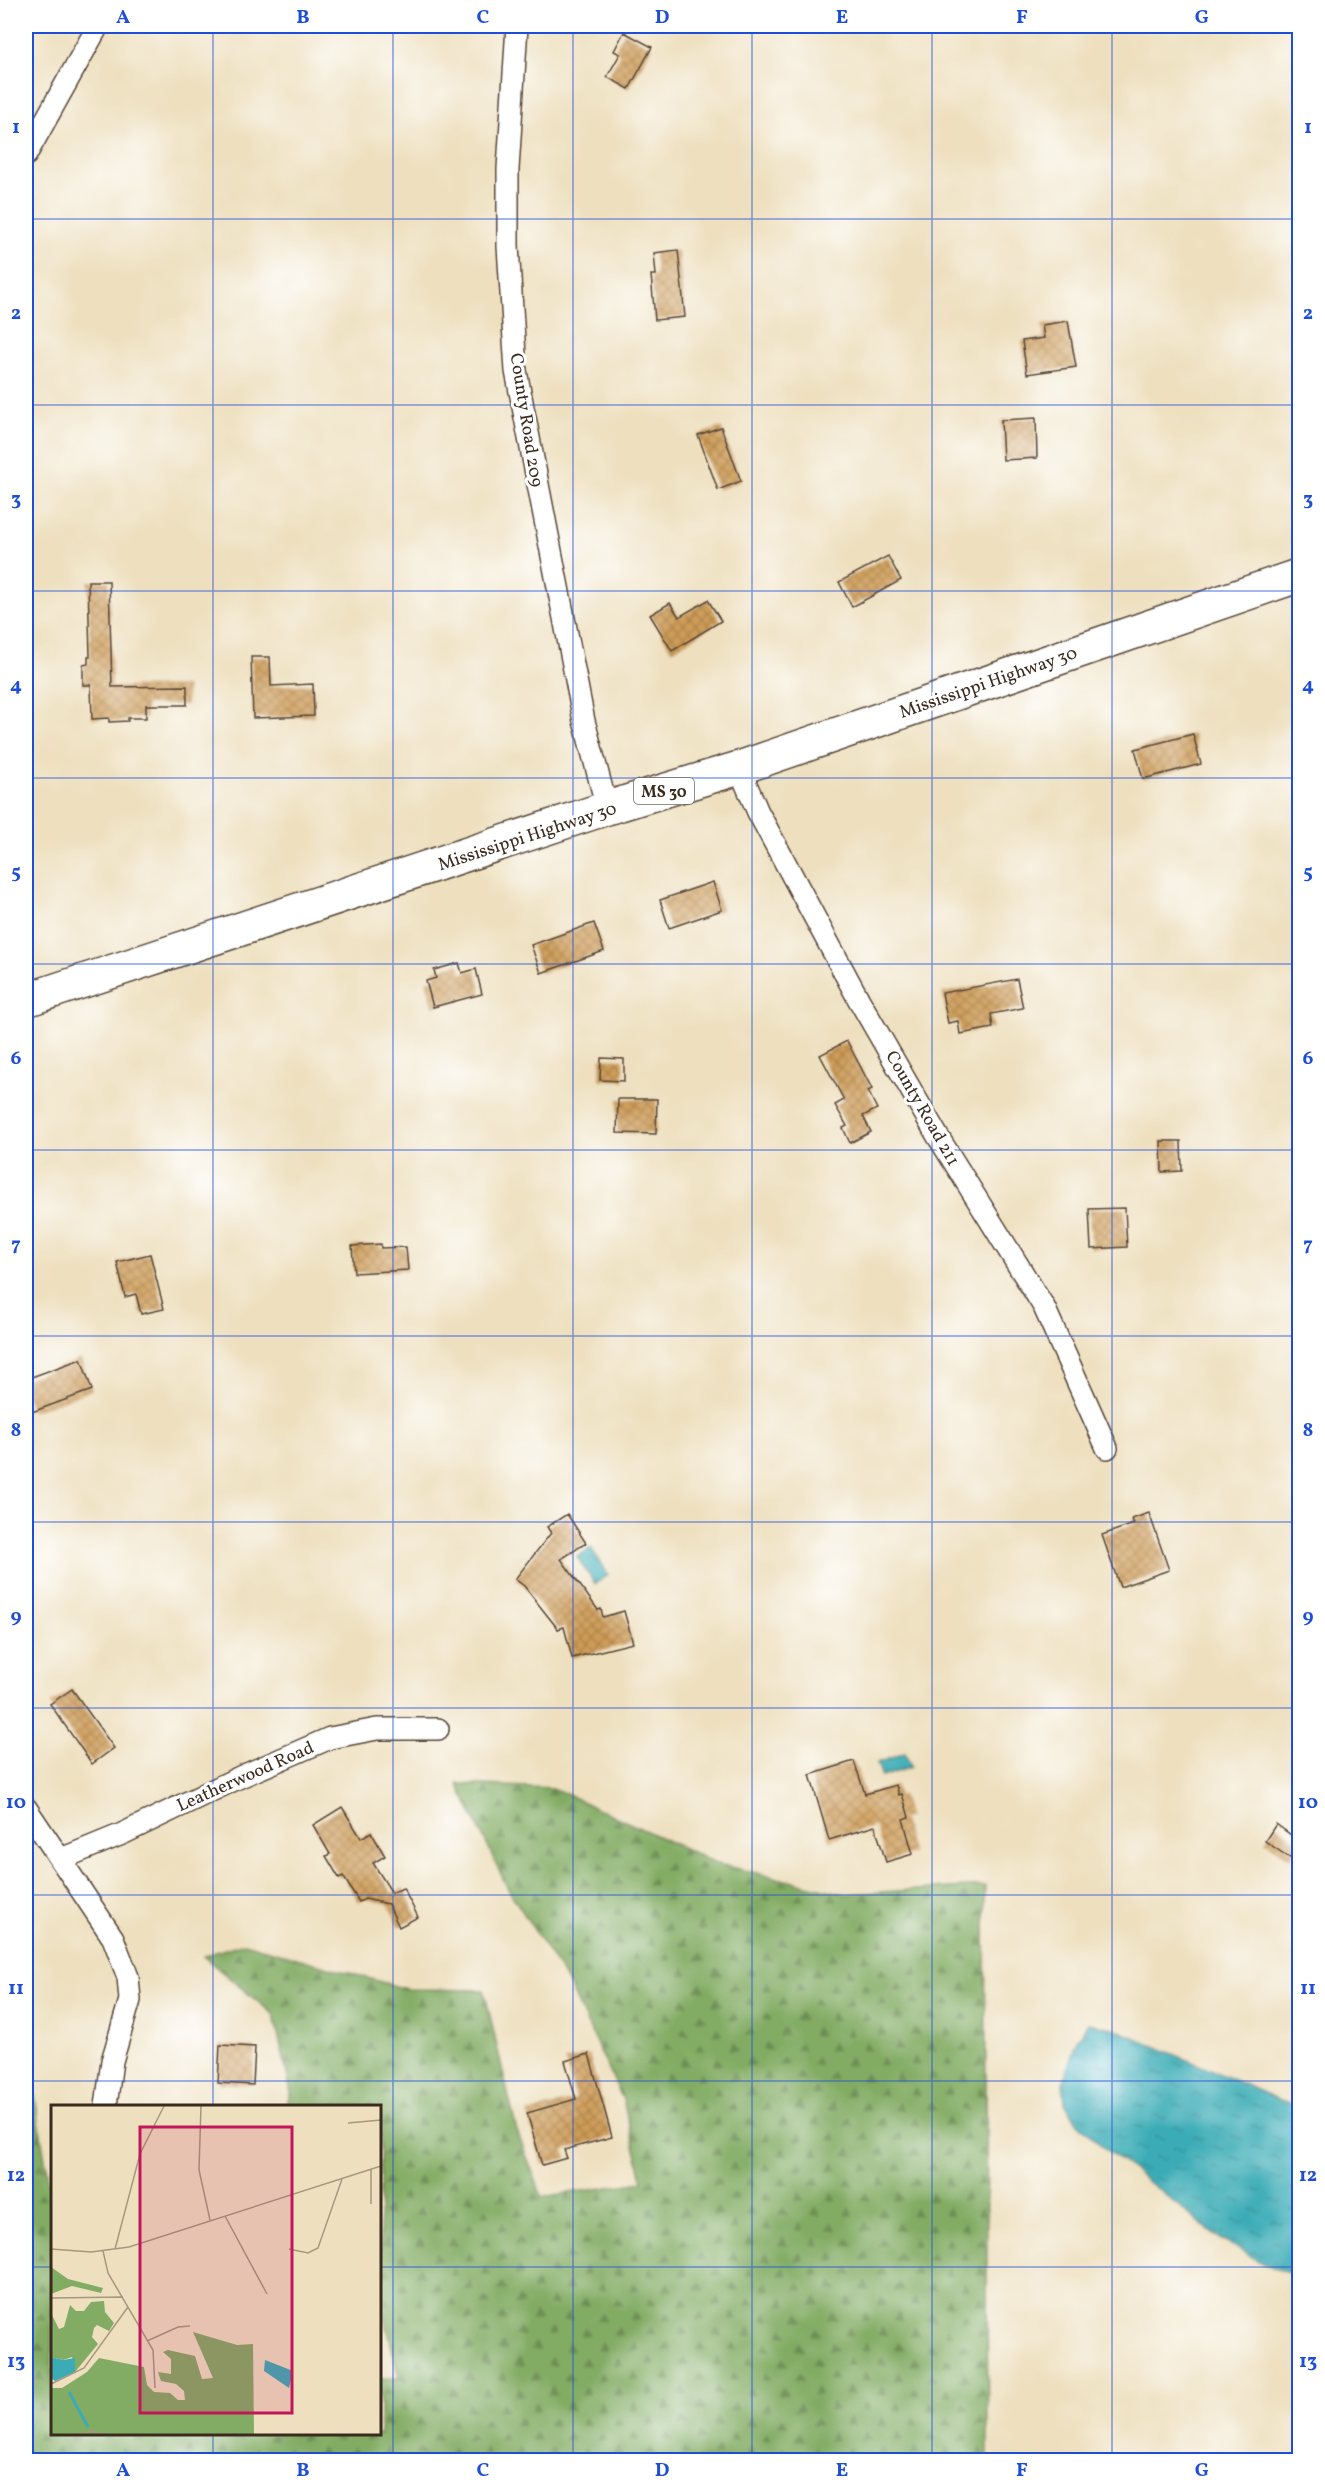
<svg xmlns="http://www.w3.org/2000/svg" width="1325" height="2486" font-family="Vollkorn,serif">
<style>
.forest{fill:url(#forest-firs);stroke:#5e6b41;stroke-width:1.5}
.water{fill:url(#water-ripples);stroke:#3b6b6a;stroke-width:1.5}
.building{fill:url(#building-cross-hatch)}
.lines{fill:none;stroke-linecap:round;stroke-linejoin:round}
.minor-casing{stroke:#564536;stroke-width:24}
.primary-casing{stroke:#564536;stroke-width:36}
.minor{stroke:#fff;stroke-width:21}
.primary{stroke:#fff;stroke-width:33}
.grid{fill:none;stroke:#1d4ed8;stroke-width:1.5;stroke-opacity:0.55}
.labels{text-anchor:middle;stroke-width:6;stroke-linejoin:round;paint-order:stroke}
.shield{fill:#fff;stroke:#766a62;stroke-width:1.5}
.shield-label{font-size:16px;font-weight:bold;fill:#3b2a1e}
.street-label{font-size:18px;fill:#3b2a1e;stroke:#fff}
.inset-river{fill:none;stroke:#3bacb6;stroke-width:3}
.inset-road{fill:none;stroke:#a6977f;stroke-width:1.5}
.view{fill:#c2185b;fill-opacity:0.15;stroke:#c2185b;stroke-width:3}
.inset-edge{fill:none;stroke:#3b2a1e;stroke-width:3}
.neatline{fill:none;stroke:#1d4ed8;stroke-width:2}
.grid-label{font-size:20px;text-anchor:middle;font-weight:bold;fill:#1d4ed8}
</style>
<defs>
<pattern id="forest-firs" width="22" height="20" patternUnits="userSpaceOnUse" patternTransform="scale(1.5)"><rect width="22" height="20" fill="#82ac64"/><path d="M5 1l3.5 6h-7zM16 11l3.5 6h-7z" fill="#6c8c52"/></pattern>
<pattern id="water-ripples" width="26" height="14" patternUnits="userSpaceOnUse" patternTransform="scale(1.5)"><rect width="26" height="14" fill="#3bacb6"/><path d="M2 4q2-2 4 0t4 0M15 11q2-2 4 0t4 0" fill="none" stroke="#338c93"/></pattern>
<pattern id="building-cross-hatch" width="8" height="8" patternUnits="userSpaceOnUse" patternTransform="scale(1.5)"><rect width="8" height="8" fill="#cf9d58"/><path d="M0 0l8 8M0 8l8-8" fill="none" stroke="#a98048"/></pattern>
</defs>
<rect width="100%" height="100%" fill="#fff"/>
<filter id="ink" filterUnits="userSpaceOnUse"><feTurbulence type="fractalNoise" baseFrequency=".0167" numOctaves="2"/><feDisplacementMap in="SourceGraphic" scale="12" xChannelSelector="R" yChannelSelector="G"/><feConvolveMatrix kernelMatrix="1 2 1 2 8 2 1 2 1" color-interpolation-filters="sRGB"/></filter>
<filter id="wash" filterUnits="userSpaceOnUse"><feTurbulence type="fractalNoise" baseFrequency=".008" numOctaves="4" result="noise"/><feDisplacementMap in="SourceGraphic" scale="24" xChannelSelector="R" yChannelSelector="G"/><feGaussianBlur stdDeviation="1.35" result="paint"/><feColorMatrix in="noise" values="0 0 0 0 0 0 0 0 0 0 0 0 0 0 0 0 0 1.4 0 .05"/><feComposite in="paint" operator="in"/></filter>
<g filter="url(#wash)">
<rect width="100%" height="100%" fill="#eee0bf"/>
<path class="forest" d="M458,1784l95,4 165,76 127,30 140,-8 3,574h-962v-372l8,2 18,114v230h328v-56h19l-19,-82v-190h-94l5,-14 -17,-77 -71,-59 41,-13 162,46 78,1 32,138 26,69 101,-15 -20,-82 -55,-117 -60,-94z"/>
<g class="water">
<path d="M591,1548l17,27 -13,9 -18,-27z"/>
<path d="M905,1753l6,14 -29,10 -5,-14z"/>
<path d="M1088,2023l25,5 186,80 1,161 -4,4 -24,-5 -50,-28 -121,-95 -23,-22 -13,-20 -2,-20 13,-41z"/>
</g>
<g id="blocks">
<g class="building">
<path d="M624,32l28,15 -23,42 -22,-12 13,-23 -6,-3z"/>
<path d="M678,250l7,67 -30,3 -4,-45h5l-2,-22z"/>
<path d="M1068,321l8,46 -49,7 -5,-33 22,-3 -2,-13z"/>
<path d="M1036,418l1,40 -34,2 -2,-40z"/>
<path d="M721,427l20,54 -23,9 -20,-55z"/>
<path d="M888,556l13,24 -49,27 -13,-25z"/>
<path d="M88,581h21l3,106 75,-1v19h-41v13h-18v3l-19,1v-4l-17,1 -1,-34h-8v-20l5,-1v-7h2z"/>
<path d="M708,600l13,21 -49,30 -22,-36 20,-12 9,14z"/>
<path d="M251,657h19l1,29 42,-2 1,32 -61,2z"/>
<path d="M1193,734l8,30 -58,15 -8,-30z"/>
<path d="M713,882l9,28 -53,18 -9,-28z"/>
<path d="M594,923l10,28 -63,22 -10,-28z"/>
<path d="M459,963l3,10 14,-4 6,25 -49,13 -7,-26 10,-3 -2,-8z"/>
<path d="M1017,979l6,29 -32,6 2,14 -33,6 -2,-13 -10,2 -6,-30z"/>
<path d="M847,1041l25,48 -4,2 9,18 -14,7 8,16 -21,11 -7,-15 4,-2 -12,-21 9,-5 -24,-45z"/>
<path d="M601,1058l23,1v22l-24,-1z"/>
<path d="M618,1099h39l-1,35 -39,-1z"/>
<path d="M1161,1141h20l1,30 -20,1z"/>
<path d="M1125,1208l2,39 -36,2 -2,-40z"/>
<path d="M381,1244v4l25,-1 2,23 -54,3 -2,-27z"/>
<path d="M150,1254l14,55 -23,5 -5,-20 -11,3 -8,-35z"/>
<path d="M81,1359l11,31 -60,22 -6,-17v-16z"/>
<path d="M1149,1513l20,57 -49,17 -18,-52 32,-11 -2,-5z"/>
<path d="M567,1514l19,29 -25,16 37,51 3,-1 2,8 21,-6 9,32 -61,15 -8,-31 -6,2 -34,-43 -9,-7 36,-46 -4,-6z"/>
<path d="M72,1689l42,59 -22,16 -42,-60z"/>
<path d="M854,1761l11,33 31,-9 3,10 3,-1 7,23 -6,2 10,35 -27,8 -11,-36 -46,14 -19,-65z"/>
<path d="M342,1807l19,31 10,-6 14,24 -12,7 19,30 11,-5 15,29 -19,10 -11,-23 -23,-5 -6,3 -16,-26 -4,2 -13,-22 4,-2 -17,-29z"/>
<path d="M1276,1824l23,17v4l-9,13 -25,-17z"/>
<path d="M220,2045l35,2 -2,38 -35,-2z"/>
<path d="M589,2054l23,83 -48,13 3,8 -25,7 -15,-52 49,-14 -11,-38z"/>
</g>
</g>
</g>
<g filter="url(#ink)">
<use href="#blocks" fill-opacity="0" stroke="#564536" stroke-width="1.5"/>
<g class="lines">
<defs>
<g id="minor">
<path d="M517,26l-9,143v77l8,125 68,350 23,87"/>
<path d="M26,155l72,-129"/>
<path d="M739,768l19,44 101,188 78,135 107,172 63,141"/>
<path d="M26,1808l87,130 15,39 2,23 -18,61 -6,45"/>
<path d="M61,1859l61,-25 118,-57 90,-39 47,-9h61"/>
</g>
<path id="primary" d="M26,1000l581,-192 132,-40 561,-193"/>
</defs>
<use href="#minor" class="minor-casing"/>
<use href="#primary" class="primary-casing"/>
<use href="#minor" class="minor"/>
<use href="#primary" class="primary"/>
</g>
</g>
<path class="grid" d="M213,26v2080M393,26v2434M573,26v2434M752,26v2434M932,26v2434M1112,26v2434M26,219h1274M26,405h1274M26,591h1274M26,778h1274M26,964h1274M26,1150h1274M26,1336h1274M26,1522h1274M26,1708h1274M26,1895h1274M26,2081h1274M26,2267h26M380,2267h920M213,2434v26"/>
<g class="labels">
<rect class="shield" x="634" y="778" width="60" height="26" rx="4.5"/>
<g class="shield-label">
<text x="664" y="797">MS 30</text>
</g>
<g class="street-label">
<text transform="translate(527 420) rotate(81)" y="6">County Road 209</text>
<text transform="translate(988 682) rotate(-19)" y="6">Mississippi Highway 30</text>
<text transform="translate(527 836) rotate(-18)" y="6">Mississippi Highway 30</text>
<text transform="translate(923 1108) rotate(60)" y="6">County Road 211</text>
<text transform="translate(245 1776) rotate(-24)" y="6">Leatherwood Road</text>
</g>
</g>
<g transform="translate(51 2105)">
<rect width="330" height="330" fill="#eee0bf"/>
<path d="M0,162l17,12 35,9 -2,5 -29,-7 -21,8zM53,196l1,11 9,11 -5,8 -12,-6 -3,3 -2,9 6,7 -23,28 -3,-15 -9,3 -12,-3v-44l8,16 5,-2 6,-22 6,6h8l7,-9zM142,227l44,13 16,-1 1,90h-203v-46h11l25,-16 12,-14 45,9 3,18 7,7 16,1 8,7h7l-1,-9 -8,-7 -15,-3 -3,-9 13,2v-15l-8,-7 5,-2 27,6 7,23 11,-1z" fill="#82ac64"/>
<path d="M0,252l12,3 12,-2v14l-20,9 -4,-3zM214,255l28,11 -4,17 -25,-17z" fill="#3bacb6"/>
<path class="inset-river" d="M18,287l19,35"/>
<path class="inset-road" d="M150,1l-2,64 11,50M297,18l33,-3M320,65v34M174,111l42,78M0,144l40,3 38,-5 252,-81M64,144l25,-95 24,-48M238,144l19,4 10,-5 24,-69M52,146l5,22 45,77 2,38M0,193l72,-1M96,236l31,-14 12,-1M0,279l33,-16 44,-61M30,329l11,-3 12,3"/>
<path class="view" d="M89,22h152v286h-152z"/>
<rect width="330" height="330" class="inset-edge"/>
</g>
<rect width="1325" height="2486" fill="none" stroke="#fff" stroke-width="66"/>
<rect x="33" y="33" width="1259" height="2420" class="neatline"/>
<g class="grid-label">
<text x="123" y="23">A</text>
<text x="303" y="23">B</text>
<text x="483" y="23">C</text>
<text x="662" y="23">D</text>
<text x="842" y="23">E</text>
<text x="1022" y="23">F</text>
<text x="1202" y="23">G</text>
<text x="16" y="133">1</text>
<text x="1308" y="133">1</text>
<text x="16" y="319">2</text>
<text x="1308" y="319">2</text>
<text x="16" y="505">3</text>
<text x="1308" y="505">3</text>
<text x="16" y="691">4</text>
<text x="1308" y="691">4</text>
<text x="16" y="878">5</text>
<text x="1308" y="878">5</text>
<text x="16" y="1064">6</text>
<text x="1308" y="1064">6</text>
<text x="16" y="1250">7</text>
<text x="1308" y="1250">7</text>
<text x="16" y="1436">8</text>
<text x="1308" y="1436">8</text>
<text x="16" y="1622">9</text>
<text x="1308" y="1622">9</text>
<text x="16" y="1808">10</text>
<text x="1308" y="1808">10</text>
<text x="16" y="1994">11</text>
<text x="1308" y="1994">11</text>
<text x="16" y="2181">12</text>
<text x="1308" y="2181">12</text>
<text x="16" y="2367">13</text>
<text x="1308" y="2367">13</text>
<text x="123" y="2476">A</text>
<text x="303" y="2476">B</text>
<text x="483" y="2476">C</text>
<text x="662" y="2476">D</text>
<text x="842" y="2476">E</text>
<text x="1022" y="2476">F</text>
<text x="1202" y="2476">G</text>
</g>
</svg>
